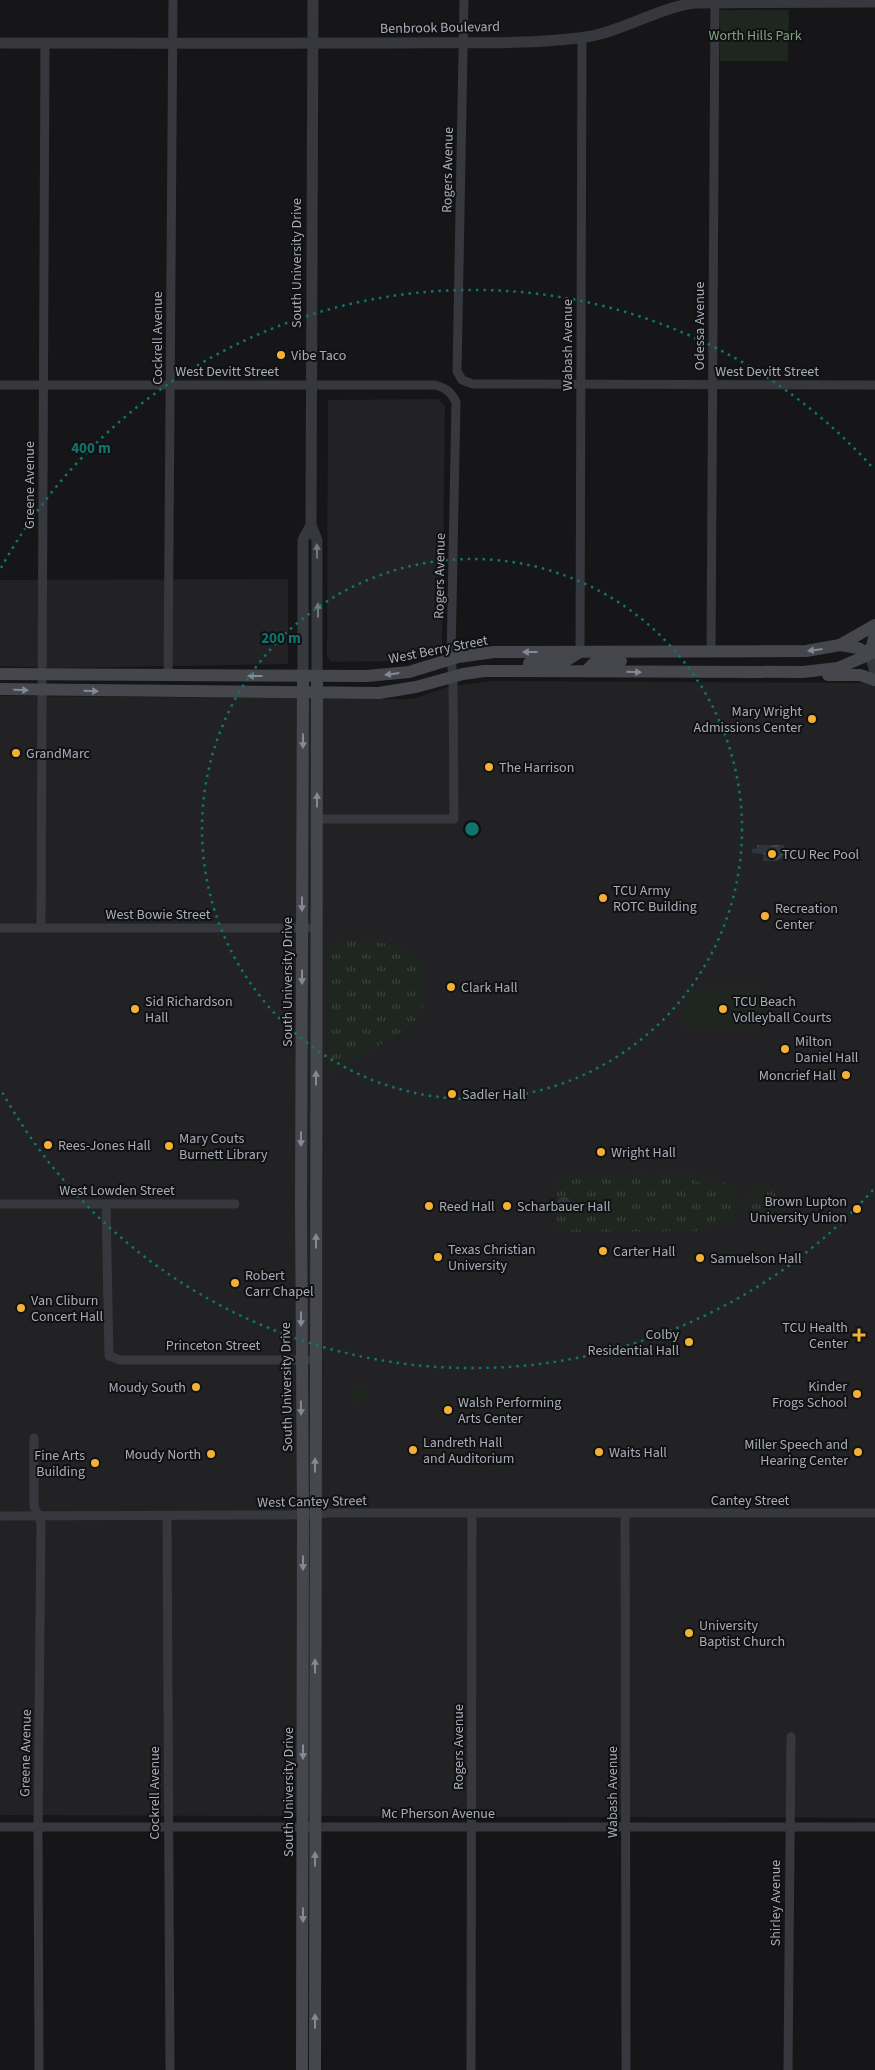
<svg xmlns="http://www.w3.org/2000/svg" width="875" height="2070" font-family="'Source Sans 3',sans-serif">
<style>
.built{fill:#222225}
.grass{fill:url(#grass-tufts)}
.green{fill:#1e261f}
.water{fill:url(#water-waves)}
.lines{fill:none;stroke-linecap:round;stroke-linejoin:round}
.minor{stroke:#37383d;stroke-width:9}
.tertiary{stroke:#37383d;stroke-width:11}
.secondary{stroke:#45474d;stroke-width:12}
.oneway{fill:#757881}
.oneway2{fill:#858993}
.ring{fill:none;stroke:#0f766e;stroke-width:2.5;stroke-dasharray:2.5 5}
.poi-dot{fill:#f2b134;stroke:#111113;stroke-width:2}
.labels{text-anchor:middle;stroke-width:4;stroke-linejoin:round;paint-order:stroke}
.street-label{font-size:14px;fill:#a8adb8;stroke:#111113}
.park-label{font-size:14px;fill:#7fa381;stroke:#111113}
.poi-label{font-size:14px;fill:#a8adb8;stroke:#111113;text-anchor:start}
.centre{fill:#0f766e;stroke:#111113;stroke-width:2.5}
.ring-label{font-size:15px;text-anchor:middle;font-weight:bold;fill:#0f766e;stroke:#111113;stroke-width:4;stroke-linejoin:round;paint-order:stroke}
</style>
<defs>
<pattern id="grass-tufts" width="24" height="20" patternUnits="userSpaceOnUse" patternTransform="scale(1.25)"><rect width="24" height="20" fill="#1e261f"/><path d="M3 7l-1-3M5 7V3M7 7l1-3M15 17l-1-3M17 17v-4M19 17l1-3" fill="none" stroke="#3c433d"/></pattern>
<pattern id="water-waves" width="16" height="10" patternUnits="userSpaceOnUse" patternTransform="scale(1.25)"><rect width="16" height="10" fill="#2c353c"/><path d="M0 5q4-4 8 0t8 0" fill="none" stroke="#485056"/></pattern>
</defs>
<rect width="100%" height="100%" fill="#161618"/>
<g class="built">
<path d="M438,399l7,7 -3,241 -3,4 -22,7 -21,3 -64,1 -5,-5 1,-257z"/>
<path d="M288,579v85l-227,4 -61,-2v-86z"/>
<path d="M490,681l385,2v1135l-875,-3v-1119l412,3 35,-12z"/>
</g>
<g class="grass">
<path d="M344,940c19,1 62,1 73,19 6,8 5,21 6,30 1,21 1,24 -14,38l-81,49 2,-123 8,-12z"/>
<path d="M696,1174v8c9,0 20,-2 28,1 18,7 18,33 0,40 -8,3 -19,2 -27,2v6l-140,1v-56z"/>
<path d="M756,1186c10,-1 16,2 21,10l-4,4v5l4,6 -12,10c-16,1 -26,-11 -20,-26z"/>
</g>
<g class="green">
<path d="M720,10h69l-1,51h-68z"/>
<path d="M683,989l80,1v38h-80z"/>
<circle cx="359" cy="1395" r="9"/>
</g>
<g class="water">
<path d="M757,845h27l2,11 -9,5h-14l1,-7 -12,-1v-4l5,-1z"/>
<circle cx="564" cy="1204" r="7"/>
</g>
<g class="lines">
<g class="minor">
<path d="M464,0l-7,371 5,9 11,4 402,1"/>
<path d="M0,385h435c11,3 16,7 21,17l-5,257 2,18 1,142h-137"/>
<path d="M580,652l2,-614"/>
<path d="M711,653l4,-653"/>
<path d="M168,676l5,-676"/>
<path d="M41,927l4,-884"/>
<path d="M0,928h316"/>
<path d="M0,1204h235"/>
<path d="M106,1204l3,152 11,4h188"/>
<path d="M34,1438v68l7,17 -3,304 1,243"/>
<path d="M625,1513l1,557"/>
<path d="M0,1516l288,-1 40,-2h547"/>
<path d="M167,1516l3,554"/>
<path d="M0,1827h875"/>
<path d="M471,2070l1,-557"/>
<path d="M788,2070l3,-333"/>
</g>
<g class="tertiary">
<path d="M313,0l-2,525 6,15v136"/>
<path d="M0,43c132,0 265,1 397,0 60,-1 122,2 182,-5 40,-4 75,-29 115,-35l181,-1"/>
<path d="M870,654l5,18"/>
<path d="M303,676v-136l8,-15"/>
</g>
<g class="secondary">
<path d="M840,645l18,3 12,6 5,-20"/>
<path d="M529,663l35,-1 16,-10"/>
<path d="M586,671l10,-10h25"/>
<path d="M0,674l367,2 42,-4 49,-15 36,-5 312,-1 34,-6 35,-20"/>
<path d="M828,675h32l15,5"/>
<path d="M0,689l379,4 37,-6 47,-13 21,-3 319,1 35,-4 37,-16"/>
<path d="M302,2070l1,-556 -2,-308 2,-530"/>
<path d="M315,2070l2,-1394"/>
</g>
</g>
<defs><path id="oneway-solid" d="M-6-.8H1V-3.2L6.5 0L1 3.2V.8H-6Z" transform="scale(1.25)"/></defs>
<g class="oneway">
<use href="#oneway-solid" transform="translate(317 551) rotate(-91)"/>
<use href="#oneway-solid" transform="translate(318 610) rotate(-90)"/>
</g>
<g class="oneway2">
<use href="#oneway-solid" transform="translate(815 650) rotate(173)"/>
<use href="#oneway-solid" transform="translate(530 652) rotate(180)"/>
<use href="#oneway-solid" transform="translate(634 672) rotate(1)"/>
<use href="#oneway-solid" transform="translate(392 674) rotate(173)"/>
<use href="#oneway-solid" transform="translate(255 676) rotate(-180)"/>
<use href="#oneway-solid" transform="translate(21 690) rotate(1)"/>
<use href="#oneway-solid" transform="translate(91 691) rotate(1)"/>
<use href="#oneway-solid" transform="translate(303 741) rotate(90)"/>
<use href="#oneway-solid" transform="translate(317 800) rotate(-90)"/>
<use href="#oneway-solid" transform="translate(302 904) rotate(90)"/>
<use href="#oneway-solid" transform="translate(302 977) rotate(90)"/>
<use href="#oneway-solid" transform="translate(316 1078) rotate(-90)"/>
<use href="#oneway-solid" transform="translate(301 1139) rotate(90)"/>
<use href="#oneway-solid" transform="translate(316 1241) rotate(-90)"/>
<use href="#oneway-solid" transform="translate(301 1319) rotate(90)"/>
<use href="#oneway-solid" transform="translate(301 1408) rotate(89)"/>
<use href="#oneway-solid" transform="translate(315 1465) rotate(-90)"/>
<use href="#oneway-solid" transform="translate(303 1563) rotate(90)"/>
<use href="#oneway-solid" transform="translate(315 1666) rotate(-90)"/>
<use href="#oneway-solid" transform="translate(303 1752) rotate(90)"/>
<use href="#oneway-solid" transform="translate(315 1859) rotate(-90)"/>
<use href="#oneway-solid" transform="translate(303 1915) rotate(90)"/>
<use href="#oneway-solid" transform="translate(315 2021) rotate(-90)"/>
</g>
<g class="ring">
<circle cx="472" cy="829" r="270"/>
<path d="M873 1190A539 539 0 0 1 1 1090M1 568A539 539 0 0 1 873 468"/>
</g>
<g class="poi-dot">
<circle cx="281" cy="355" r="5"/>
<circle cx="812" cy="719" r="5"/>
<circle cx="16" cy="753" r="5"/>
<circle cx="489" cy="767" r="5"/>
<circle cx="772" cy="854" r="5"/>
<circle cx="603" cy="898" r="5"/>
<circle cx="765" cy="916" r="5"/>
<circle cx="451" cy="987" r="5"/>
<circle cx="135" cy="1009" r="5"/>
<circle cx="723" cy="1009" r="5"/>
<circle cx="785" cy="1049" r="5"/>
<circle cx="846" cy="1075" r="5"/>
<circle cx="452" cy="1094" r="5"/>
<circle cx="48" cy="1145" r="5"/>
<circle cx="169" cy="1146" r="5"/>
<circle cx="601" cy="1152" r="5"/>
<circle cx="429" cy="1206" r="5"/>
<circle cx="507" cy="1206" r="5"/>
<circle cx="857" cy="1209" r="5"/>
<circle cx="603" cy="1251" r="5"/>
<circle cx="438" cy="1257" r="5"/>
<circle cx="700" cy="1258" r="5"/>
<circle cx="235" cy="1283" r="5"/>
<circle cx="21" cy="1308" r="5"/>
<path d="M856.5 1327.5h5v5h5v5h-5v5h-5v-5h-5v-5h5z"/>
<circle cx="689" cy="1342" r="5"/>
<circle cx="196" cy="1387" r="5"/>
<circle cx="857" cy="1394" r="5"/>
<circle cx="448" cy="1410" r="5"/>
<circle cx="413" cy="1450" r="5"/>
<circle cx="599" cy="1452" r="5"/>
<circle cx="858" cy="1452" r="5"/>
<circle cx="211" cy="1454" r="5"/>
<circle cx="95" cy="1463" r="5"/>
<circle cx="689" cy="1633" r="5"/>
</g>
<g class="labels">
<g class="street-label">
<text transform="translate(440 27) rotate(-1)" y="5">Benbrook Boulevard</text>
<text transform="translate(447 170) rotate(-89)" y="5">Rogers Avenue</text>
<text transform="translate(296 263) rotate(-90)" y="5">South University Drive</text>
<text transform="translate(699 326) rotate(-90)" y="5">Odessa Avenue</text>
<text transform="translate(157 338) rotate(-90)" y="5">Cockrell Avenue</text>
<text transform="translate(567 345) rotate(-90)" y="5">Wabash Avenue</text>
<text x="227" y="376">West Devitt Street</text>
<text x="767" y="376">West Devitt Street</text>
<text transform="translate(29 485) rotate(-90)" y="5">Greene Avenue</text>
<text transform="translate(439 576) rotate(-89)" y="5">Rogers Avenue</text>
<text transform="translate(438 649) rotate(-11)" y="5">West Berry Street</text>
<text x="158" y="919">West Bowie Street</text>
<text transform="translate(287 982) rotate(-90)" y="5">South University Drive</text>
<text x="117" y="1195">West Lowden Street</text>
<text x="213" y="1350">Princeton Street</text>
<text transform="translate(286 1387) rotate(-91)" y="5">South University Drive</text>
<text x="750" y="1505">Cantey Street</text>
<text transform="translate(312 1501) rotate(-1)" y="5">West Cantey Street</text>
<text transform="translate(458 1747) rotate(-90)" y="5">Rogers Avenue</text>
<text transform="translate(25 1753) rotate(-89)" y="5">Greene Avenue</text>
<text transform="translate(288 1792) rotate(-90)" y="5">South University Drive</text>
<text transform="translate(612 1792) rotate(-90)" y="5">Wabash Avenue</text>
<text transform="translate(154 1793) rotate(-90)" y="5">Cockrell Avenue</text>
<text x="438" y="1818">Mc Pherson Avenue</text>
<text transform="translate(775 1903) rotate(-90)" y="5">Shirley Avenue</text>
</g>
<g class="park-label">
<text x="755" y="40">Worth Hills Park</text>
</g>
<g class="poi-label">
<text x="291" y="360">Vibe Taco</text>
<text x="802" y="716" text-anchor="end">Mary Wright<tspan x="802" dy="16">Admissions Center</tspan></text>
<text x="26" y="758">GrandMarc</text>
<text x="499" y="772">The Harrison</text>
<text x="782" y="859">TCU Rec Pool</text>
<text x="613" y="895">TCU Army<tspan x="613" dy="16">ROTC Building</tspan></text>
<text x="775" y="913">Recreation<tspan x="775" dy="16">Center</tspan></text>
<text x="461" y="992">Clark Hall</text>
<text x="145" y="1006">Sid Richardson<tspan x="145" dy="16">Hall</tspan></text>
<text x="733" y="1006">TCU Beach<tspan x="733" dy="16">Volleyball Courts</tspan></text>
<text x="795" y="1046">Milton<tspan x="795" dy="16">Daniel Hall</tspan></text>
<text x="836" y="1080" text-anchor="end">Moncrief Hall</text>
<text x="462" y="1099">Sadler Hall</text>
<text x="179" y="1143">Mary Couts<tspan x="179" dy="16">Burnett Library</tspan></text>
<text x="58" y="1150">Rees-Jones Hall</text>
<text x="611" y="1157">Wright Hall</text>
<text x="847" y="1206" text-anchor="end">Brown Lupton<tspan x="847" dy="16">University Union</tspan></text>
<text x="439" y="1211">Reed Hall</text>
<text x="517" y="1211">Scharbauer Hall</text>
<text x="448" y="1254">Texas Christian<tspan x="448" dy="16">University</tspan></text>
<text x="613" y="1256">Carter Hall</text>
<text x="710" y="1263">Samuelson Hall</text>
<text x="245" y="1280">Robert<tspan x="245" dy="16">Carr Chapel</tspan></text>
<text x="31" y="1305">Van Cliburn<tspan x="31" dy="16">Concert Hall</tspan></text>
<text x="848" y="1332" text-anchor="end">TCU Health<tspan x="848" dy="16">Center</tspan></text>
<text x="679" y="1339" text-anchor="end">Colby<tspan x="679" dy="16">Residential Hall</tspan></text>
<text x="847" y="1391" text-anchor="end">Kinder<tspan x="847" dy="16">Frogs School</tspan></text>
<text x="186" y="1392" text-anchor="end">Moudy South</text>
<text x="458" y="1407">Walsh Performing<tspan x="458" dy="16">Arts Center</tspan></text>
<text x="423" y="1447">Landreth Hall<tspan x="423" dy="16">and Auditorium</tspan></text>
<text x="848" y="1449" text-anchor="end">Miller Speech and<tspan x="848" dy="16">Hearing Center</tspan></text>
<text x="609" y="1457">Waits Hall</text>
<text x="201" y="1459" text-anchor="end">Moudy North</text>
<text x="85" y="1460" text-anchor="end">Fine Arts<tspan x="85" dy="16">Building</tspan></text>
<text x="699" y="1630">University<tspan x="699" dy="16">Baptist Church</tspan></text>
</g>
</g>
<circle cx="472" cy="829" r="8" class="centre"/>
<g class="ring-label">
<text x="91" y="453">400 m</text>
<text x="281" y="643">200 m</text>
</g>
</svg>
